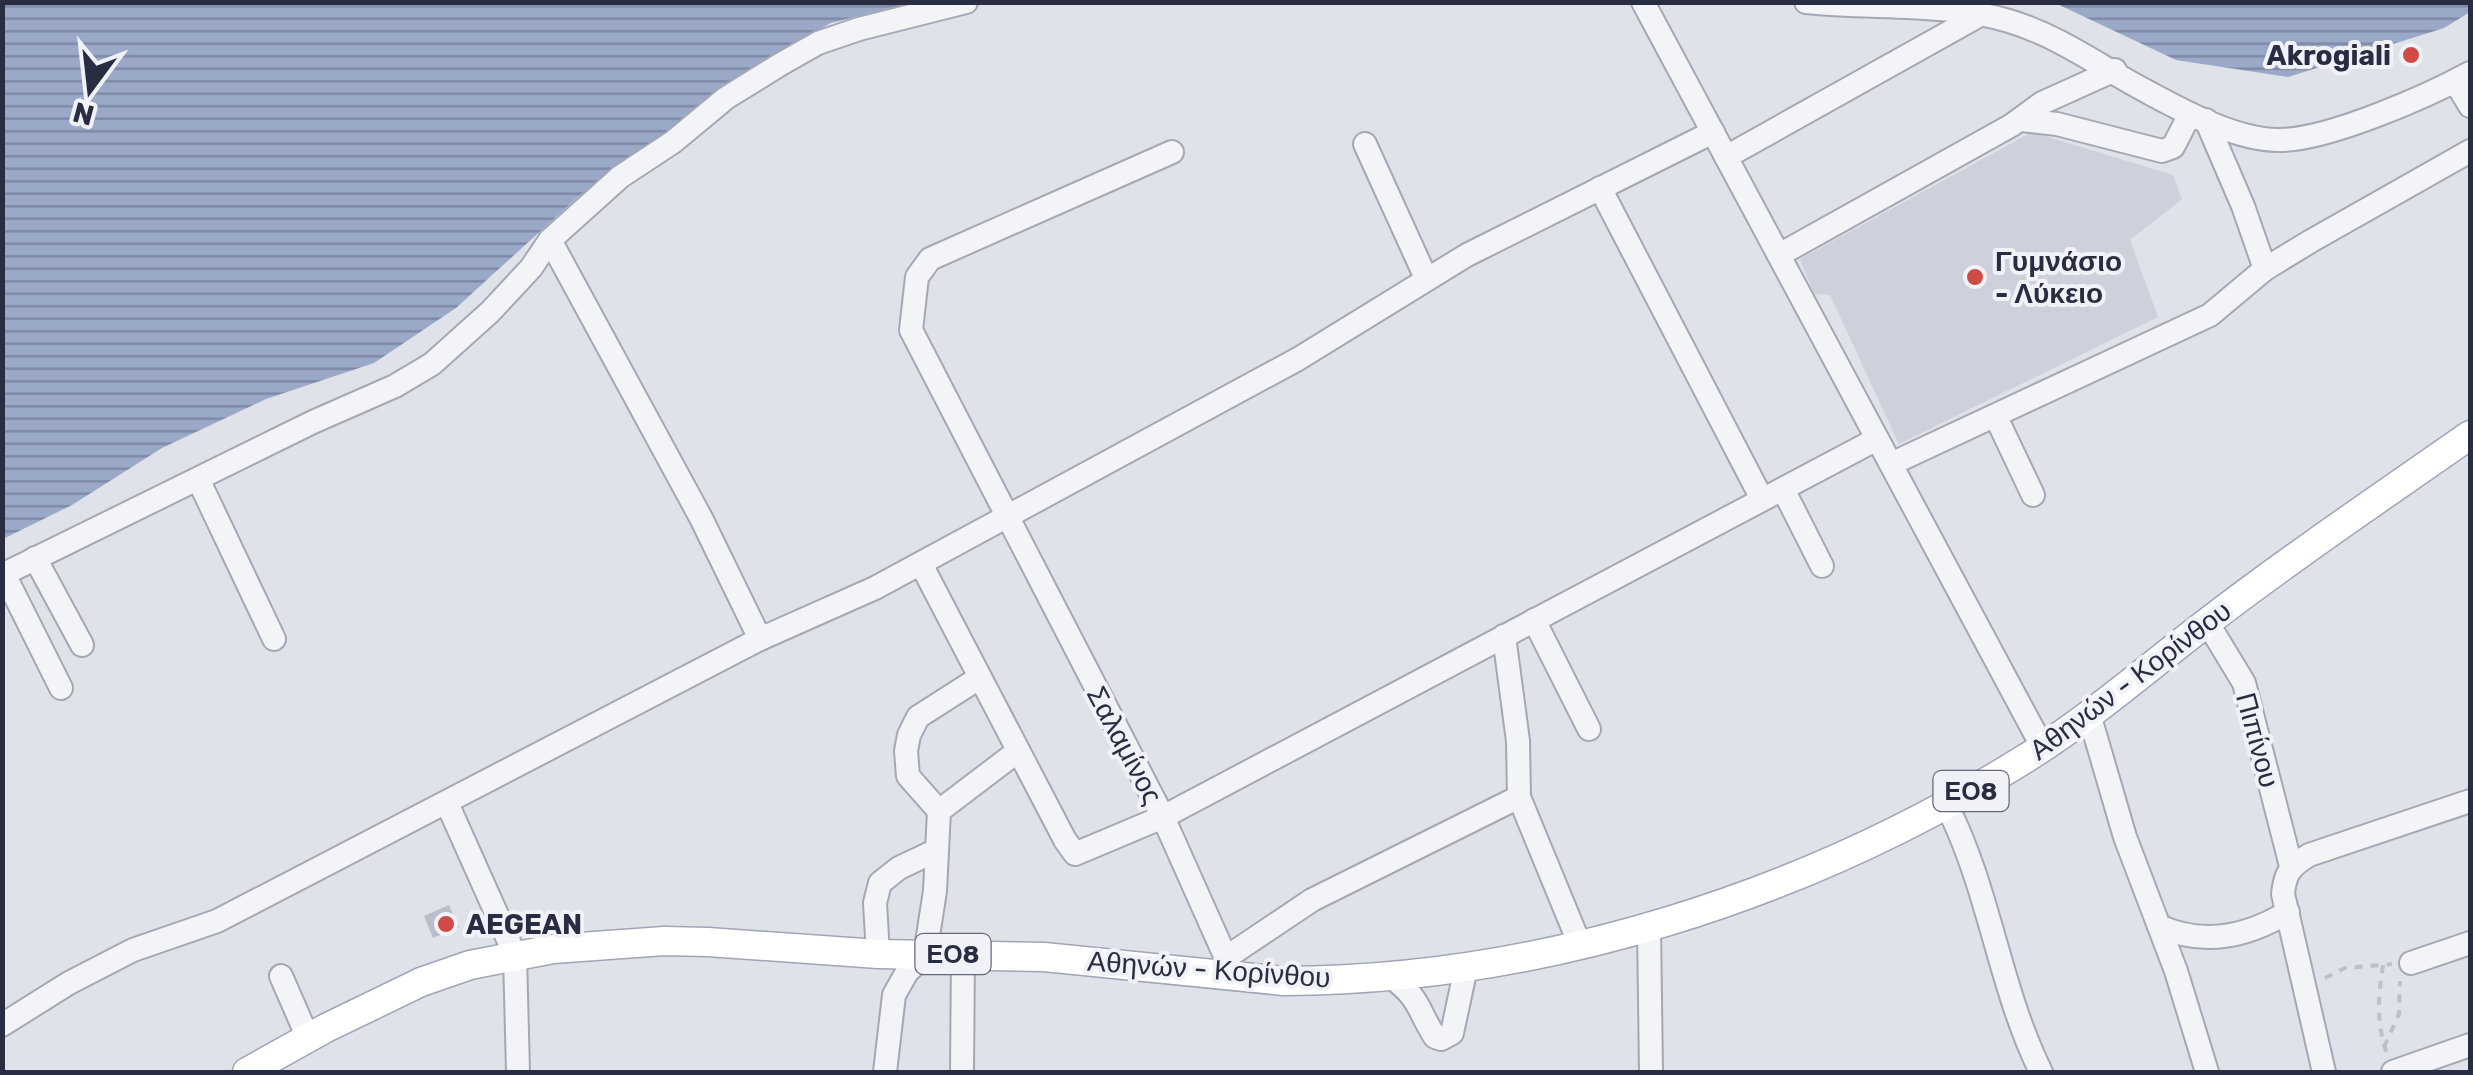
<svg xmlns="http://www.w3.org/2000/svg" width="2473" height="1075" font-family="Rubik,sans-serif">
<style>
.built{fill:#ced1db}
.water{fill:url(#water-rules)}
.building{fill:#bbbdc9}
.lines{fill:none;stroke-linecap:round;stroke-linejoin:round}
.minor-casing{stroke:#a5a8b3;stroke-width:26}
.major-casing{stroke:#a0a4b5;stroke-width:31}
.path{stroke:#bec0c8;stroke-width:4;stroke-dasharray:8 8;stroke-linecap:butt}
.minor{stroke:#f3f4f8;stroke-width:22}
.major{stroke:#fff;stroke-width:28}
.poi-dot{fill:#ce4b46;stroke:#f0f2f7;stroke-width:4}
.labels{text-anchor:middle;stroke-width:8;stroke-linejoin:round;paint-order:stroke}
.shield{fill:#f0f2f7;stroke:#656878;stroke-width:2.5}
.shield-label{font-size:25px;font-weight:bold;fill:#292d41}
.poi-label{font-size:28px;font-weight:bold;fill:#292d41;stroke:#f0f2f7;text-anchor:start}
.street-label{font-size:28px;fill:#292d41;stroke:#f0f2f7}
</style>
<defs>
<pattern id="water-rules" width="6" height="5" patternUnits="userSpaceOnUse" patternTransform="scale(2.5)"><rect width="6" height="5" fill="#9ba9c9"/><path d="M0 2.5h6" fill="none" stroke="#7e8aa5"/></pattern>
</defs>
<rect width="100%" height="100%" fill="#e0e2e9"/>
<path class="built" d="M2032,132l141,43 9,24 -52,41 28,77 -259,127 -69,-149 -16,-1 -14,-35z"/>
<g class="water">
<path d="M2470,2v10l-26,16 -156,49 -112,-17 -121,-57z"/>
<path d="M3,3h907l-79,20 -87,51 -165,122 -123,112 -82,55 -108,36 -104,49 -90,57 -69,34z"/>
</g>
<path class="building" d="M449,905l10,22 -26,11 -9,-22z"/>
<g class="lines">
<defs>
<g id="minor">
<path d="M1643,2l400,746"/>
<path d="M1806,2c66,7 139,0 203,19 50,15 90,45 135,69 37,20 91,50 134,50 48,1 150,-44 192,-67"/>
<path d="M2455,81l15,25"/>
<path d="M2021,120l36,4 105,27 11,-4 17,-33"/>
<path d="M2206,120l37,86 22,63"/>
<path d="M1365,144l61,134"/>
<path d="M1172,152l-242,107 -13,18 -6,53 252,487 71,159"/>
<path d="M1726,157l254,-142"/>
<path d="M1600,188l162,311"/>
<path d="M550,240l151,278 59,121"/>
<path d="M1779,255l233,-130 30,-22 73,-33"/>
<path d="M1996,417l37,78"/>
<path d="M1891,464l319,-149 55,-46 46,-28 159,-90"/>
<path d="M198,479l76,160"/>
<path d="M1783,489l39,77"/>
<path d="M35,558l47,87"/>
<path d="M921,564l144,276 10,14 88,-37 714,-378"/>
<path d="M4,574l57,114"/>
<path d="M2,575l311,-153 82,-36 37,-22 58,-52 41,-44 19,-28 70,-63 53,-35 53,-44 55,-34 37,-21 41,-14 107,-27"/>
<path d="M1534,620l55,109"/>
<path d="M2207,622l37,61 47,183"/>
<path d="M1504,636l14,105 1,56 61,148"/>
<path d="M2089,714l36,123 51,134 31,101"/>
<path d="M447,803l68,152 3,117"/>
<path d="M1947,806c43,85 52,181 94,266"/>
<path d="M939,811l-31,-35 -2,-25 3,-16 9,-18 61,-39"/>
<path d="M2159,926c44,20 88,11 129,-14"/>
<path d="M1649,927l2,145"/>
<path d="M878,954l-3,-51 5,-20 19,-15 38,-18"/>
<path d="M1227,957l85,-57 207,-103"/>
<path d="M2411,963l59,-20"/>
<path d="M281,976l27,62"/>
<path d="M1391,977c30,22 26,32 44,60l6,2 11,-6 12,-56 5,-10"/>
<path d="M2,1025l67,-42 64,-33 84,-29 543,-282 115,-51 423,-229 169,-104 246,-123"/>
<path d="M885,1072l9,-77 13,-23 18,-17 10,-64 4,-80 79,-60"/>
<path d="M962,1072l1,-118"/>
<path d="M2324,1072l-41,-178c2,-22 8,-28 26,-39l161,-54"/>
<path d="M2393,1072l77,-27"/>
</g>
<path id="major" d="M247,1072l79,-44 95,-46 49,-17 83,-16 111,-8 44,1 170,12 166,3 240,24c259,-1 520,-85 739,-221 65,-40 122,-90 182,-136 86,-66 176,-127 265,-189"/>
</defs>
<use href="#minor" class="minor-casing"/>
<use href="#major" class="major-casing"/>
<g class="path">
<path d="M2383,965c-5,32 -7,57 4,89"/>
<path d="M2325,978l20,-10 47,-4"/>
<path d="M2384,1047l15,-33 1,-33"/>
</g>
<use href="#minor" class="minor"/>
<use href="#major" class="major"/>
</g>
<g class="poi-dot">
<circle cx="2411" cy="55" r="10"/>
<circle cx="1975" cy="277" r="10"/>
<circle cx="446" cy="924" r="10"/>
</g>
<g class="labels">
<g class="shield">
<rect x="1933.5" y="771" width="75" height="40" rx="8"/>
<rect x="915.5" y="934" width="75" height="40" rx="8"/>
</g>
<g class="shield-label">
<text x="1971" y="800">ΕΟ8</text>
<text x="953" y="963">ΕΟ8</text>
</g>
<g class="poi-label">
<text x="2391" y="65" text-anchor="end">Akrogiali</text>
<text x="1995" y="271">Γυμνάσιο<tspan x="1995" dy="32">- Λύκειο</tspan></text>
<text x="466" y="934">AEGEAN</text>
</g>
<g class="street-label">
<text transform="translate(2130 680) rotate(-37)" y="10">Αθηνών - Κορίνθου</text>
<text transform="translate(2258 740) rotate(75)" y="10">Πιπίνου</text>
<text transform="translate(1125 745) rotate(62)" y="10">Σαλαμίνος</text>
<text transform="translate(1209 969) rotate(4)" y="10">Αθηνών - Κορίνθου</text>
</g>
</g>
<rect width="2473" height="1075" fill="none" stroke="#292d41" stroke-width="10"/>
<g transform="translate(90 90) rotate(195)" stroke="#f0f2f7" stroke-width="8" paint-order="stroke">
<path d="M0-8L18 38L0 25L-18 38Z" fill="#292d41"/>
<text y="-15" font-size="28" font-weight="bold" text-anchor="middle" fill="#292d41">N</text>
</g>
</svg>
